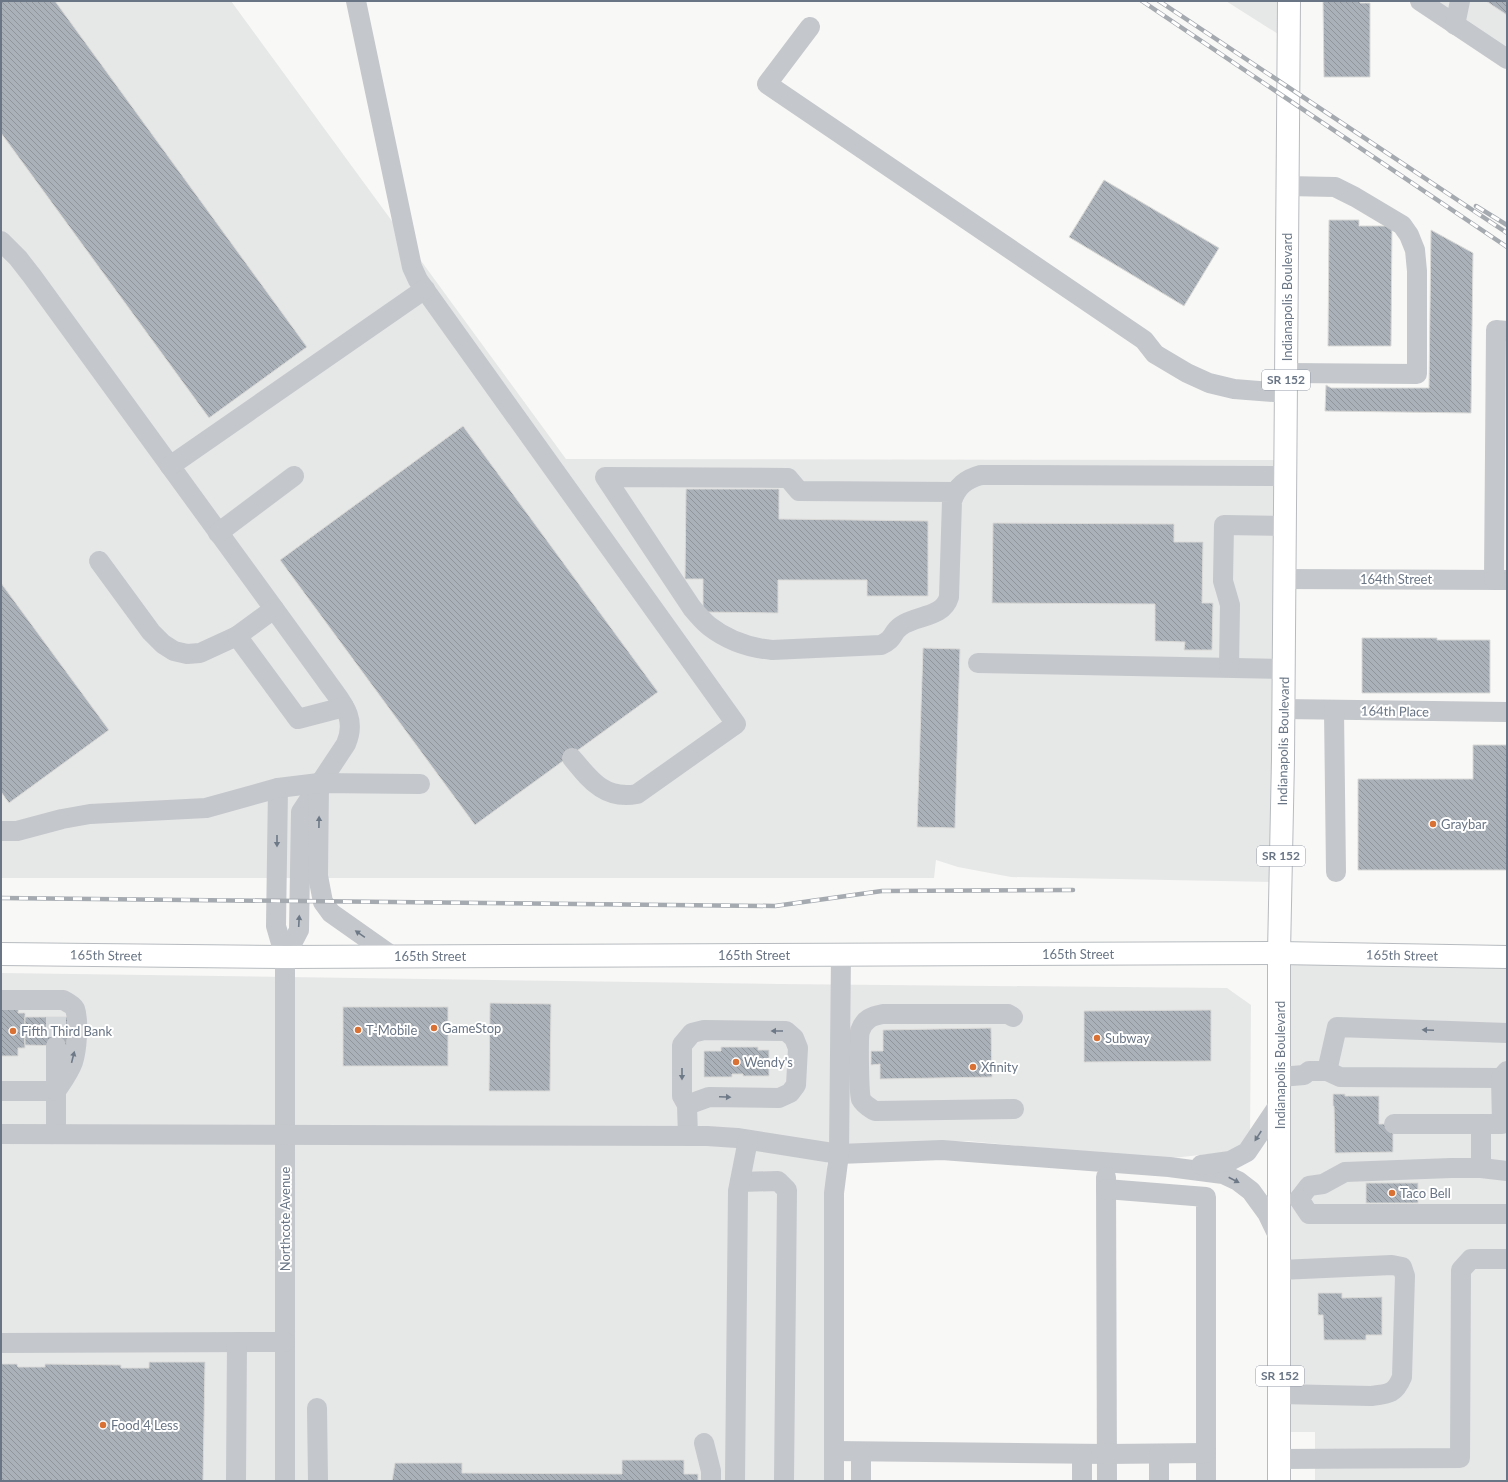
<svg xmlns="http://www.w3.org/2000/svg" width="1508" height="1482" font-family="Lato,sans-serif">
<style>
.built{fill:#e6e7e7}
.building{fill:url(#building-back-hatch);stroke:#dadad8}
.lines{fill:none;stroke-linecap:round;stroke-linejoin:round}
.minor-tunnel{stroke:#d4d7da;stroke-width:20;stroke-dasharray:20 10;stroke-linecap:butt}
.major-casing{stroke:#b7bbbf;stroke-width:24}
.minor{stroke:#c4c7cb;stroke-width:20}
.major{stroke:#fff;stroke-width:22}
.rail-casing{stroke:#a5aab0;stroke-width:4.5}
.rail{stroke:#fff;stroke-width:3;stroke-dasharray:9;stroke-linecap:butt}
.oneway{fill:#6e7988}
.poi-dot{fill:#da7134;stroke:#fff;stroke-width:1.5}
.labels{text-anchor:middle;stroke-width:4;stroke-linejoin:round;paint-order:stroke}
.shield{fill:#fff;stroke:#969eaa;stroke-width:1}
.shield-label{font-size:12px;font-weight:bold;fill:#697585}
.street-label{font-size:13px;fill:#697585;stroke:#fff}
.poi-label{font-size:13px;fill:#697585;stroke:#fff;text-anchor:start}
</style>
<defs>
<pattern id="building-back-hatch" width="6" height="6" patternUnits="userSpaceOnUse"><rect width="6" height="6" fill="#abb1b8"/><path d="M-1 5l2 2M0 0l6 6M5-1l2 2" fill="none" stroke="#8f959b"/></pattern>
</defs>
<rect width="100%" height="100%" fill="#f8f8f6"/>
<g class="built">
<path d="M1,1h230l335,458 711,1 -1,422 -265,-5 -53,-10 -22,-7 -2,18h-933z"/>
<path d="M1226,1h60v38z"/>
<path d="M1425,1h82v53z"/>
<path d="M1286,961l221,4v516h-192v-49h-28z"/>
<path d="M1,973l779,11 447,4 24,17 -1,132 -13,14 -74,8 -196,-18 -140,4 -2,336h-824z"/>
</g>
<g class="building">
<path d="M1,1h54l252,346 -98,71 -208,-285z"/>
<path d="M1323,1h37v2h10v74h-46z"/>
<path d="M1486,1h21v14z"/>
<path d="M1104,180l115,68 -35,58 -115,-69z"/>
<path d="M1329,220h30v6h33l-1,120h-63z"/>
<path d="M1431,230l42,23 -2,160 -146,-2 1,-26 5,3h98z"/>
<path d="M463,426l195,266 -183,133 -195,-265z"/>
<path d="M686,489h93v30l149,2v75h-61v-16h-89v33l-75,-1v-33h-18z"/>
<path d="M993,523l181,1v18h29l-1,61h11l-1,47h-28l1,-8 -30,-1v-37l-163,-1z"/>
<path d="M1,583l108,147 -100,73 -8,-11z"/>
<path d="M1362,638h75v2h53v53h-128z"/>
<path d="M923,648l37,1 -5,179 -38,-1z"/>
<path d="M1473,745h34v125h-149v-91h115z"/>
<path d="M490,1003l61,1 -1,87h-61z"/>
<path d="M1,1006h18l-1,7h7v35h-7v8h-17z"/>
<rect x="343" y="1007" width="105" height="59"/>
<path d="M1211,1010v51l-127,1v-51z"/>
<path d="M25,1017h43l-1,29 -42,-1z"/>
<path d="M991,1028l1,49 -112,2v-15l-9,1v-14h12v-21z"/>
<path d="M721,1047h37v3h11v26h-26v-2h-11v3h-28v-26h17z"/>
<path d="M1333,1094h12v2h34v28h14v28l-58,1 -1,-47h-1z"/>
<rect x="1366" y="1183" width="52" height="20"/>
<path d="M1318,1293h24v5l40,-1v38h-16v5h-42l-1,-25h-5z"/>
<path d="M149,1362h56l-2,119h-202v-117h16l1,3h27v-3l76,1v3h28z"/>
<path d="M622,1460h62v14h14v7h-306l3,-18h67v10l160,1z"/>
</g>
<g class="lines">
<path class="minor-tunnel" d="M56,1017v29"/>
<defs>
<g id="major">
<path d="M1,954l284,3 994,-4 228,4"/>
<path d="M1279,1481v-528l4,-194 6,-758"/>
</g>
</defs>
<use href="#major" class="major-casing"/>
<g class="minor">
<path d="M356,1l56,266 6,13 318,444 -99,70c-32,6 -46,-13 -65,-36"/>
<path d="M1420,1l87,58"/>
<path d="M1455,25l5,-24"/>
<path d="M810,27l-43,57 377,256 11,14 32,19 22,10 25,6 52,4"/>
<path d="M1,241l17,17 14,18 293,403c15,22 33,37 21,65l-45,68 -2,118 -14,27"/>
<path d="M1286,373l131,1v-103l-2,-21 -6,-15 -7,-10 -47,-28 -20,-10 -48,-1"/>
<path d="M170,466l255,-177"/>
<path d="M955,492l-156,-1 -11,-13 -183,-1 87,131c5,6 11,13 17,18 18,14 41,22 63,24l109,-5c14,-6 10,-12 20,-19 15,-11 42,-8 48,-29l3,-96c5,-15 14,-22 29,-26l304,1"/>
<path d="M218,533l76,-57"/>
<path d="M99,561l52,71 12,12 11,7 13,3 13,-1 37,-17"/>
<path d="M1284,579l222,1"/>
<path d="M1494,580l2,-250 11,1"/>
<path d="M274,609l-37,27 61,83 46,-12"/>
<path d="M978,663l306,6"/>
<path d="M1229,667l1,-62 -7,-24 1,-56 61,1"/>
<path d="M1283,709l224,3"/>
<path d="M1334,710l2,162"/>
<path d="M319,783l-1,93 5,26 8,11 61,43"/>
<path d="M278,788l-2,138 9,31v524"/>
<path d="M1,831h16l45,-12 28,-5 116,-6 72,-20 41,-5 101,1"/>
<path d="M1,1000h62c4,2 10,5 12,9 4,12 2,41 -2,53 -4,11 -11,20 -17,29"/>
<path d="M1013,1017l-5,-3h-125c-11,2 -19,5 -23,17 -2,7 -1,61 1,68 3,6 9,9 14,12l139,-2"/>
<path d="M1327,1071l10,-44 170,6"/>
<path d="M1280,1077l24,-2 5,-4h18l13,6 161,1 6,-7"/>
<path d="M1,1091h55v43"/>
<path d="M56,1091v-45"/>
<path d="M687,1105l22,-8 70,1 11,-5 6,-8 2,-37 -4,-10 -8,-7 -82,-1 -12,3 -10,12v51l5,9 1,31"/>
<path d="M1394,1124h108l-1,-46"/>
<path d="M1481,1124v44"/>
<path d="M1,1134l706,2 30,2 102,16 103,-4 227,17 54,7 15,7 13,10 16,22 13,27"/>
<path d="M1201,1165l29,-4 17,-9 33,-49"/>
<path d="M1106,1177l1,304"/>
<path d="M740,1182l38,-1 9,9 -3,291"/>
<path d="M1106,1189l100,8v284"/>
<path d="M1299,1199l10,-13 14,-2 22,-12 106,-4h30l26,3"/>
<path d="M1299,1199l10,15h198"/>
<path d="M1,1343l284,-1"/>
<path d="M1280,1394l91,2c18,-2 24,-2 31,-19l3,-101 -3,-9 -10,-2 -112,5"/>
<path d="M317,1408l1,73"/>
<path d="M704,1443l7,28v10"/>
<path d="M834,1451l273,3 99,-1"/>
<path d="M861,1452v29"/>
<path d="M1082,1454v27"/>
<path d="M1159,1454v27"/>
<path d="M1280,1459l180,-1 1,-188 10,-11h36"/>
<path d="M236,1481l1,-139"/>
<path d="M735,1481l3,-290 10,-51"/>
<path d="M834,1481v-288l5,-39 2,-200"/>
</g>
<use href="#major" class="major"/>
<defs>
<g id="rail">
<path d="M1142,1l365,246"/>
<path d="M1159,1l348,232"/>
<path d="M1476,206l31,19"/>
<path d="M1,898l774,8 107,-15 191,-1"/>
</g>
</defs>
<use href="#rail" class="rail-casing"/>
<use href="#rail" class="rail"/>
</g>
<defs><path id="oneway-solid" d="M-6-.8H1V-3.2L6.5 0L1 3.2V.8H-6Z"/></defs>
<g class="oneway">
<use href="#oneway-solid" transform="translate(319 822) rotate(-89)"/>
<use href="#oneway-solid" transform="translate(277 841) rotate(90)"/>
<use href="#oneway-solid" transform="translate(299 921) rotate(-87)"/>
<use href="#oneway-solid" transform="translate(360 934) rotate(-145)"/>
<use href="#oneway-solid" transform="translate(1428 1030) rotate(-178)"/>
<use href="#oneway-solid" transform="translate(777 1031) rotate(-180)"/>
<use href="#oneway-solid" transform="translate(73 1057) rotate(-76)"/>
<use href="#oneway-solid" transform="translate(682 1074) rotate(90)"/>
<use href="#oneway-solid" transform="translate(725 1097) rotate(2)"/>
<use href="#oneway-solid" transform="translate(1258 1136) rotate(123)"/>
<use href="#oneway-solid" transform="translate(1234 1180) rotate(27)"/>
</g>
<g class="poi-dot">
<circle cx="1433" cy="824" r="4"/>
<circle cx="434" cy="1028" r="4"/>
<circle cx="358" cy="1030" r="4"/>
<circle cx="13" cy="1031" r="4"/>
<circle cx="1097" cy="1038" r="4"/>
<circle cx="736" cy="1062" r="4"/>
<circle cx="973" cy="1067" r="4"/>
<circle cx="1392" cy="1193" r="4"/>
<circle cx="103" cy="1425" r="4"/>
</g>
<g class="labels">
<g class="shield">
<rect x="1262" y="370" width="48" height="20" rx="3"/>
<rect x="1257" y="846" width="48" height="20" rx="3"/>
<rect x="1256" y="1366" width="48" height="20" rx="3"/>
</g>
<g class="shield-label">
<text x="1286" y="384">SR 152</text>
<text x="1281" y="860">SR 152</text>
<text x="1280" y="1380">SR 152</text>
</g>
<g class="street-label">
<text transform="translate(1287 297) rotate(-90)" y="5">Indianapolis Boulevard</text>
<text x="1396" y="584">164th Street</text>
<text transform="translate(1395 711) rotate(1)" y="5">164th Place</text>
<text transform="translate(1283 741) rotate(-89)" y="5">Indianapolis Boulevard</text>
<text x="1078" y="959">165th Street</text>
<text transform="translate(106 955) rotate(1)" y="5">165th Street</text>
<text x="754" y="960">165th Street</text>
<text transform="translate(1402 955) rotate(1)" y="5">165th Street</text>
<text x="430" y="961">165th Street</text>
<text transform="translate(1280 1065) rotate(-90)" y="5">Indianapolis Boulevard</text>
<text transform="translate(285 1219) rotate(-90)" y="5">Northcote Avenue</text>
</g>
<g class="poi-label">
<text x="1441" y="829">Graybar</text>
<text x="442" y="1033">GameStop</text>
<text x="366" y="1035">T-Mobile</text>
<text x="21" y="1036">Fifth Third Bank</text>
<text x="1105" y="1043">Subway</text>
<text x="744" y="1067">Wendy's</text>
<text x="981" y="1072">Xfinity</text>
<text x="1400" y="1198">Taco Bell</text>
<text x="111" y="1430">Food 4 Less</text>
</g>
</g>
<rect width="1508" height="1482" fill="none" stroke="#697585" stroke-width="4"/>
</svg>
